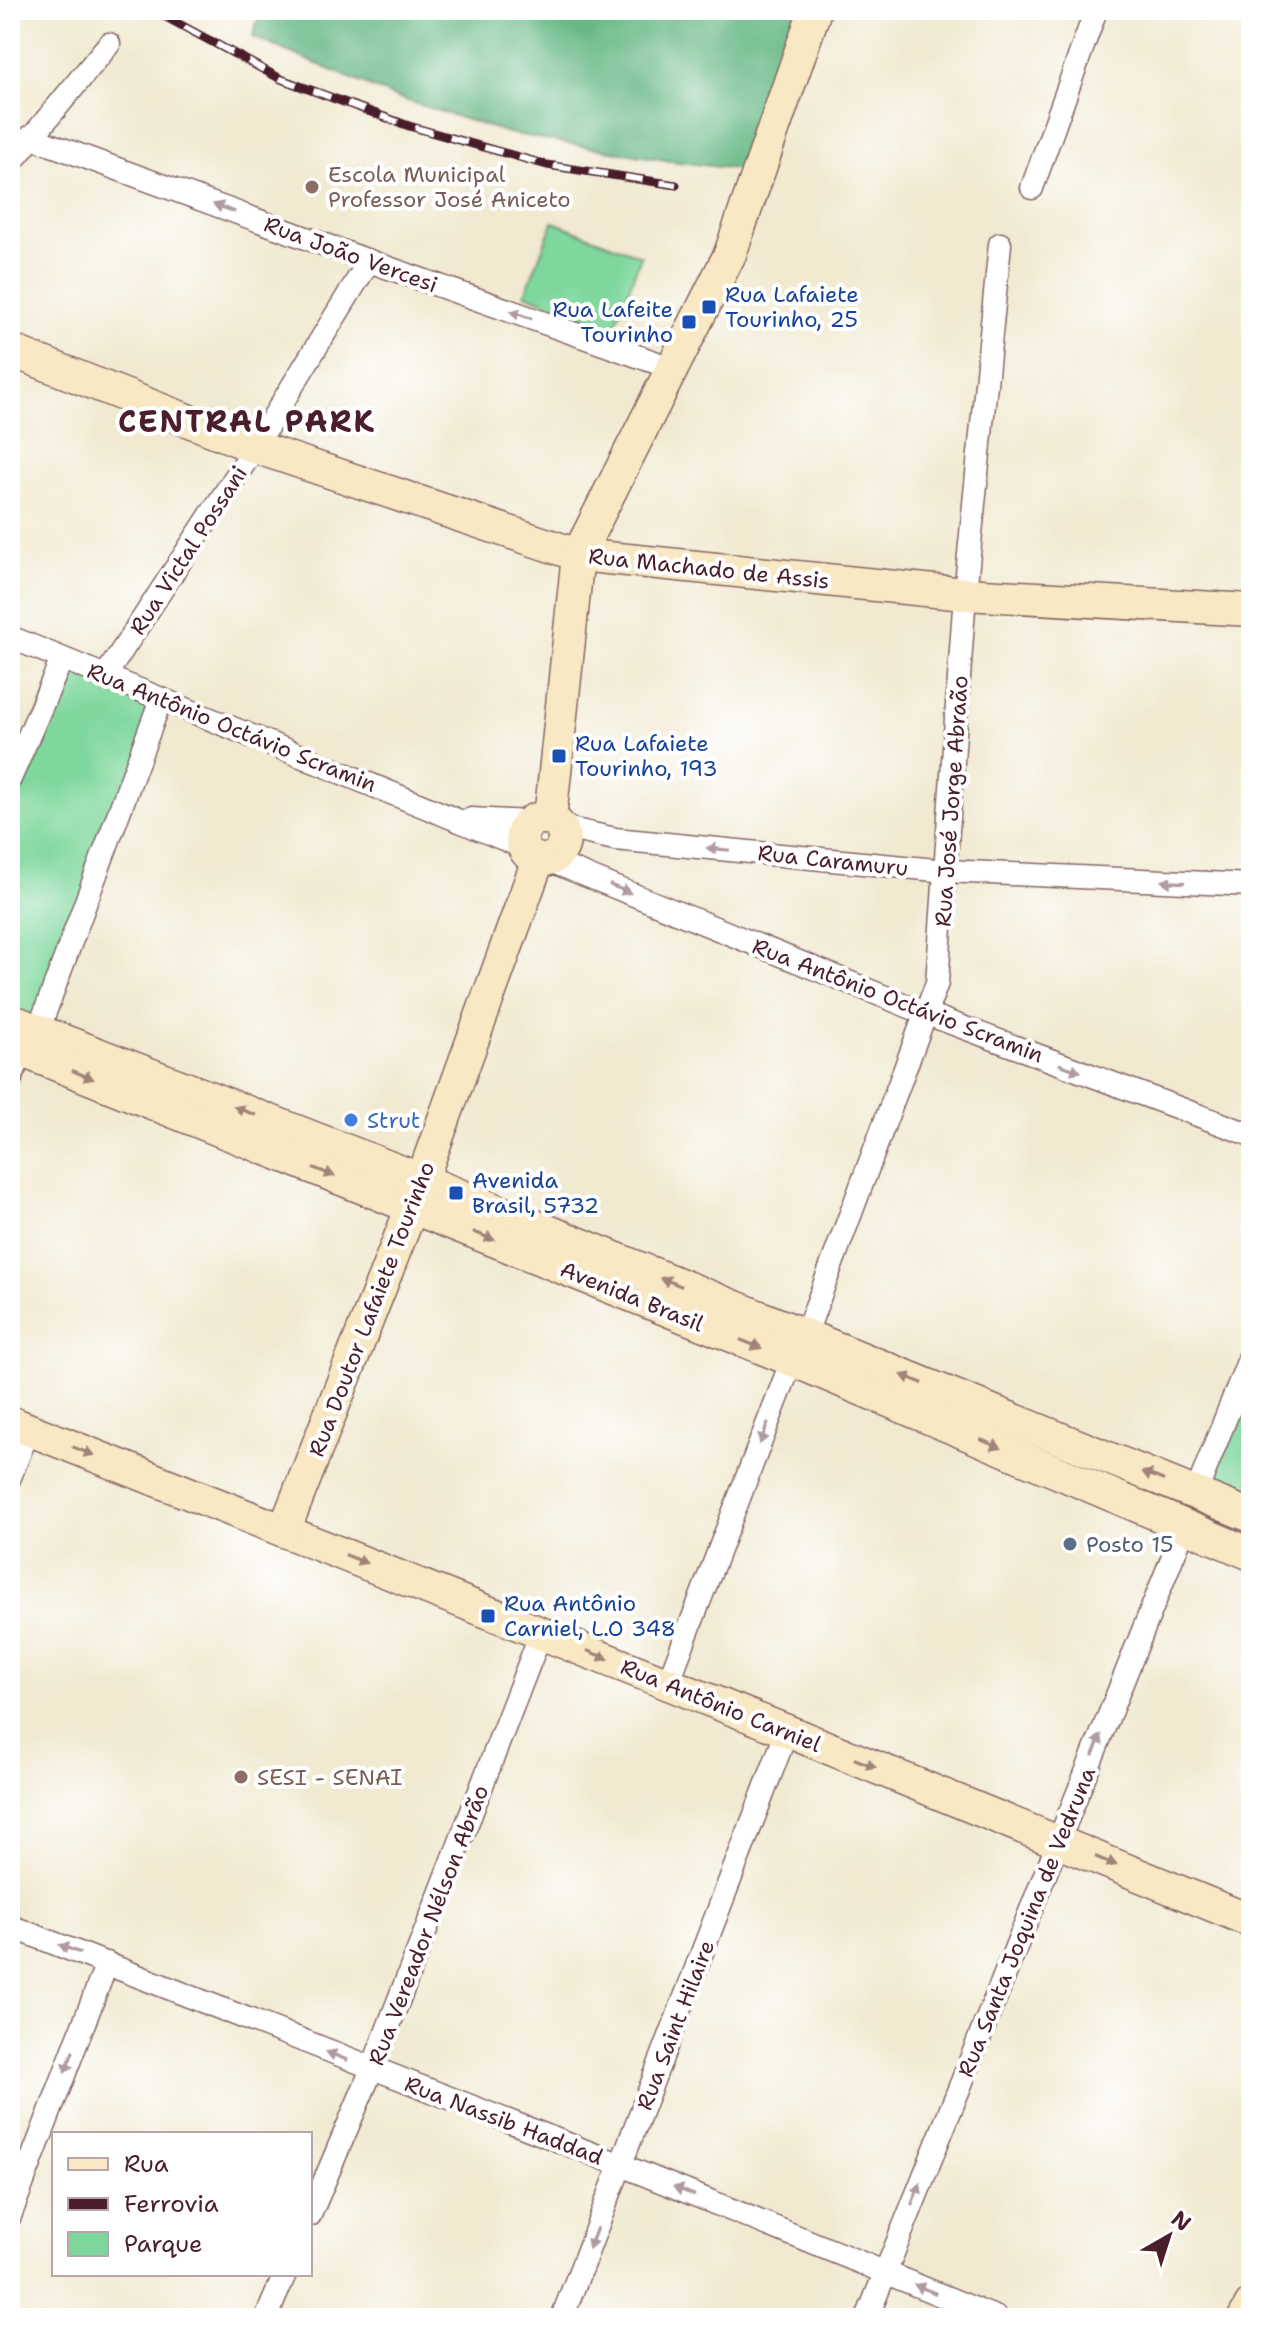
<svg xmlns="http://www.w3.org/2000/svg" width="1261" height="2328" font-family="'Shantell Sans',sans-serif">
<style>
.green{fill:#7ed79c;stroke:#647b64;stroke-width:2}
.forest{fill:#66b884;stroke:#586c58;stroke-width:2}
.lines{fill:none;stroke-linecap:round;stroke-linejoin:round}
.street-casing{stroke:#846665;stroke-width:25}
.secondary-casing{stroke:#846665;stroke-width:35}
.street{stroke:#fff;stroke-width:22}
.secondary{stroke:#f8e8c3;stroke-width:32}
.rail-casing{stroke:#4a1f2b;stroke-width:9}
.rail{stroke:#fff;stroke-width:6;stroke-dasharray:18;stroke-linecap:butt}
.oneway{fill:#ae9aa0}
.oneway2{fill:#a18477}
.education-dot{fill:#8d6e63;stroke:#fff;stroke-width:3}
.transit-dot{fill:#1a4fb4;stroke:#fff;stroke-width:3}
.shop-dot{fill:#3f7fe0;stroke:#fff;stroke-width:3}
.service-dot{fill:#5c6f8a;stroke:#fff;stroke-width:3}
.labels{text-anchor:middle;stroke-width:8;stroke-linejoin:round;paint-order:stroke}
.education-label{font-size:22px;fill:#785e54;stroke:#fff;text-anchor:start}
.street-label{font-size:22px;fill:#4a1f2b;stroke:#fff}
.transit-label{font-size:22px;fill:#164399;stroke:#fff;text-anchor:start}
.shop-label{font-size:22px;fill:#366cbe;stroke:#fff;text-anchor:start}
.service-label{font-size:22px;fill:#4e5e75;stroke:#fff;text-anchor:start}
.district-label{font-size:30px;font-weight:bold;letter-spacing:2px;fill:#4a1f2b;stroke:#fff}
</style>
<rect width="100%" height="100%" fill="#fff"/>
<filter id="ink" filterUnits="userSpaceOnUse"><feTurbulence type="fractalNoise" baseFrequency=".0125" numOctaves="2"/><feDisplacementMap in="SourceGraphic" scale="16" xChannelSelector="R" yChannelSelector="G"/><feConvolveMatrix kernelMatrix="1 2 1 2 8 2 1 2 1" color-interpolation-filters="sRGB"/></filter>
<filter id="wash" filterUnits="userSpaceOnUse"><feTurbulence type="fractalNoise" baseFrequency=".006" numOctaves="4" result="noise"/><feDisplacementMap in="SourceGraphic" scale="32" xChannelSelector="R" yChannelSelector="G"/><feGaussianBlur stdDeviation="1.8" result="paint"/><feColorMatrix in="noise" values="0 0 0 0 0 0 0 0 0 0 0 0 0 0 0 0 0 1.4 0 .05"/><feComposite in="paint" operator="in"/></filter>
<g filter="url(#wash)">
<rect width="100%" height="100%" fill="#f1e9d0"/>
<g class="green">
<path d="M553,222l88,34 -27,73 -89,-35z"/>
<path d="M62,659l99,40 -123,332 -28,-11v-241z"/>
<path d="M1236,1404l15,6v100l-49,-21z"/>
</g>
<path class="forest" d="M260,10h546l-54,161 -81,-10 -163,-28 -113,-36 -142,-60z"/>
</g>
<g filter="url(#ink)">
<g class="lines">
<defs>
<g id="street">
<path d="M30,137l339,124 305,108"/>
<path d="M10,164l99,-120"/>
<path d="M1032,188l64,-178"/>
<path d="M10,637l513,210"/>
<path d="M106,675l149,-228 114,-186"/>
<path d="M10,779l52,-120"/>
<path d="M471,819l59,3"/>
<path d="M561,827l54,12 331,32 305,14"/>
<path d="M548,860l379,154 324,121"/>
<path d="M38,1031l123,-332"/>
<path d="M10,1081l12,-30"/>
<path d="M805,1336l132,-353 28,-389 35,-350"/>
<path d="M10,1477l19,-48"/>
<path d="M1196,1493l55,-139"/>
<path d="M668,1683l124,-323"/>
<path d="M10,1926l611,239 376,153"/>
<path d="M310,2215l62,-146 169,-436"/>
<path d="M10,2216l97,-253"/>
<path d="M266,2318l19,-44"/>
<path d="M562,2318l225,-587"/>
<path d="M867,2318l318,-792"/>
</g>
<g id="secondary">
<path d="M10,350l245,97 323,108 387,39 286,16"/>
<circle cx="543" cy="839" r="21"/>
<path d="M550,819l28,-264 152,-301 85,-244"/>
<path d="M10,1020l412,160 829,336"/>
<path d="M10,1046l782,314 459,194"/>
<path d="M10,1422l777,309 464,190"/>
<path d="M284,1531l128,-324 126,-347"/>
<path d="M1244,2318l7,-13"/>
</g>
</defs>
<use href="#street" class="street-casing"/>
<use href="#secondary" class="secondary-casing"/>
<use href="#street" class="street"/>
<use href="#secondary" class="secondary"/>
<defs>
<path id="rail" d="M153,10l128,69 128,47 138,39 129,20"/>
</defs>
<use href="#rail" class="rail-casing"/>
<use href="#rail" class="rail"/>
</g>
<defs><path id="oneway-solid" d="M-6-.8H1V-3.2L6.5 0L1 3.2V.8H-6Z" transform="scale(2)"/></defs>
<g class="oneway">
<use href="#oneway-solid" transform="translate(224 208) rotate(-160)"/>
<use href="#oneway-solid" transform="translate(521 315) rotate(-161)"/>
<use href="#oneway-solid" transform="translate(718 849) rotate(-174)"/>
<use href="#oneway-solid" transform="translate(1173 882) rotate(-177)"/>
<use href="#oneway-solid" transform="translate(620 889) rotate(22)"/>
<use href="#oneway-solid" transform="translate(1070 1068) rotate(20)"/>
<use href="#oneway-solid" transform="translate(764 1433) rotate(111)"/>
<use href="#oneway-solid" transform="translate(1097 1745) rotate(-68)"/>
<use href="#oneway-solid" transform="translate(70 1949) rotate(-159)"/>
<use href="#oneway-solid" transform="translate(337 2056) rotate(-158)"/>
<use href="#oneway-solid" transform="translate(69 2062) rotate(111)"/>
<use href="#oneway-solid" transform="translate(684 2191) rotate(-158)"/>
<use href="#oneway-solid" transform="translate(916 2194) rotate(-68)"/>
<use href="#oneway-solid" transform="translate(593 2238) rotate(111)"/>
<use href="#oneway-solid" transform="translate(925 2289) rotate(-158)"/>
</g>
<g class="oneway2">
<use href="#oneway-solid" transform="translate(83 1075) rotate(22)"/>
<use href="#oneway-solid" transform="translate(245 1111) rotate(-159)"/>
<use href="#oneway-solid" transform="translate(324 1172) rotate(22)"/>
<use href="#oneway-solid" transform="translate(484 1236) rotate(22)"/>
<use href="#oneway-solid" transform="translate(671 1282) rotate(-158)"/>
<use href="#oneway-solid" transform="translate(751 1344) rotate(22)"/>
<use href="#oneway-solid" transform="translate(912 1379) rotate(-158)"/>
<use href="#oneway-solid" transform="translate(991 1444) rotate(23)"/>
<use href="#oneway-solid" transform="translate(83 1451) rotate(22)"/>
<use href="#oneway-solid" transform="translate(1153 1476) rotate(-158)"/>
<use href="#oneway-solid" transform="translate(356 1559) rotate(22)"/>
<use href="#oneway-solid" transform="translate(598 1655) rotate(22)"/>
<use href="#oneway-solid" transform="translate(865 1763) rotate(22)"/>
<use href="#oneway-solid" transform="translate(1106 1861) rotate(22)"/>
</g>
</g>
<g class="education-dot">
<circle cx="312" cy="187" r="8"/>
<circle cx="241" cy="1777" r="8"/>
</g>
<g class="transit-dot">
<rect x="701" y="299" width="16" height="16" rx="4"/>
<rect x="681" y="314" width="16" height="16" rx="4"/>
<rect x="551" y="748" width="16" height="16" rx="4"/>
<rect x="448" y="1185" width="16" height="16" rx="4"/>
<rect x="480" y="1608" width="16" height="16" rx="4"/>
</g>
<circle class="shop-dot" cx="351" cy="1120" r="8"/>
<circle class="service-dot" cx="1070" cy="1544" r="8"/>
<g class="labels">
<g class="education-label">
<text x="328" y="182">Escola Municipal<tspan x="328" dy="25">Professor José Aniceto</tspan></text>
<text x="257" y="1785">SESI - SENAI</text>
</g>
<g class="street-label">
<text transform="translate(351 254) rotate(20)" y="8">Rua João Vercesi</text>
<text transform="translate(188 550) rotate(-57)" y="8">Rua Victal Possani</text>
<text transform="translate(709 568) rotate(6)" y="8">Rua Machado de Assis</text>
<text transform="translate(232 727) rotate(22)" y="8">Rua Antônio Octávio Scramin</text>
<text transform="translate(951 801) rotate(-86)" y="8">Rua José Jorge Abraão</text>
<text transform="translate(833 860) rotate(6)" y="8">Rua Caramuru</text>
<text transform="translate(898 1000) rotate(21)" y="8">Rua Antônio Octávio Scramin</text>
<text transform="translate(632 1296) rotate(22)" y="8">Avenida Brasil</text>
<text transform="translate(371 1309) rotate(-69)" y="8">Rua Doutor Lafaiete Tourinho</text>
<text transform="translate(721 1705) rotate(22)" y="8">Rua Antônio Carniel</text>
<text transform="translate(1026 1922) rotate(-68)" y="8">Rua Santa Joquina de Vedruna</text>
<text transform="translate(428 1925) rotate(-69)" y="8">Rua Vereador Nélson Abrão</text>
<text transform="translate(675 2025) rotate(-69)" y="8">Rua Saint Hilaire</text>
<text transform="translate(504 2120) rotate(21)" y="8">Rua Nassib Haddad</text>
</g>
<g class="transit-label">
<text x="725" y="302">Rua Lafaiete<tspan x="725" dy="25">Tourinho, 25</tspan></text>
<text x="673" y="317" text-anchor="end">Rua Lafeite<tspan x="673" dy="25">Tourinho</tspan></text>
<text x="575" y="751">Rua Lafaiete<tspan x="575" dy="25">Tourinho, 193</tspan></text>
<text x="472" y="1188">Avenida<tspan x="472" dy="25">Brasil, 5732</tspan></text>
<text x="504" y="1611">Rua Antônio<tspan x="504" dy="25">Carniel, L.O 348</tspan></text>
</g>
<g class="shop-label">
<text x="367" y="1128">Strut</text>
</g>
<g class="service-label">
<text x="1086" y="1552">Posto 15</text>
</g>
<g class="district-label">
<text x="247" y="432">CENTRAL PARK</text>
</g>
</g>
<rect width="1261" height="2328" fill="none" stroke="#fff" stroke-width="40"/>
<rect x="52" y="2132" width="260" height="144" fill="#ffffff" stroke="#b7a5aa" stroke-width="2"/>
<rect x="68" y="2158" width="40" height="12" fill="#f8e8c3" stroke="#b7a5aa" stroke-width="2"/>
<text x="124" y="2172" font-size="24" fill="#4a1f2b">Rua</text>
<rect x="68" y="2198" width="40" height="12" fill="#4a1f2b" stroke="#b7a5aa" stroke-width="2"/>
<text x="124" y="2212" font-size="24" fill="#4a1f2b">Ferrovia</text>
<rect x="68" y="2232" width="40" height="24" fill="#7ed79c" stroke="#b7a5aa" stroke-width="2"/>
<text x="124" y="2252" font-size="24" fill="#4a1f2b">Parque</text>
<g transform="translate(1169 2236) rotate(39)" stroke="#ffffff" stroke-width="6" paint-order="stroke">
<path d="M0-6L14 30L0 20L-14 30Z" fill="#4a1f2b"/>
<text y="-12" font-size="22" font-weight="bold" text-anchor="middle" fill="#4a1f2b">N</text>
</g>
</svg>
